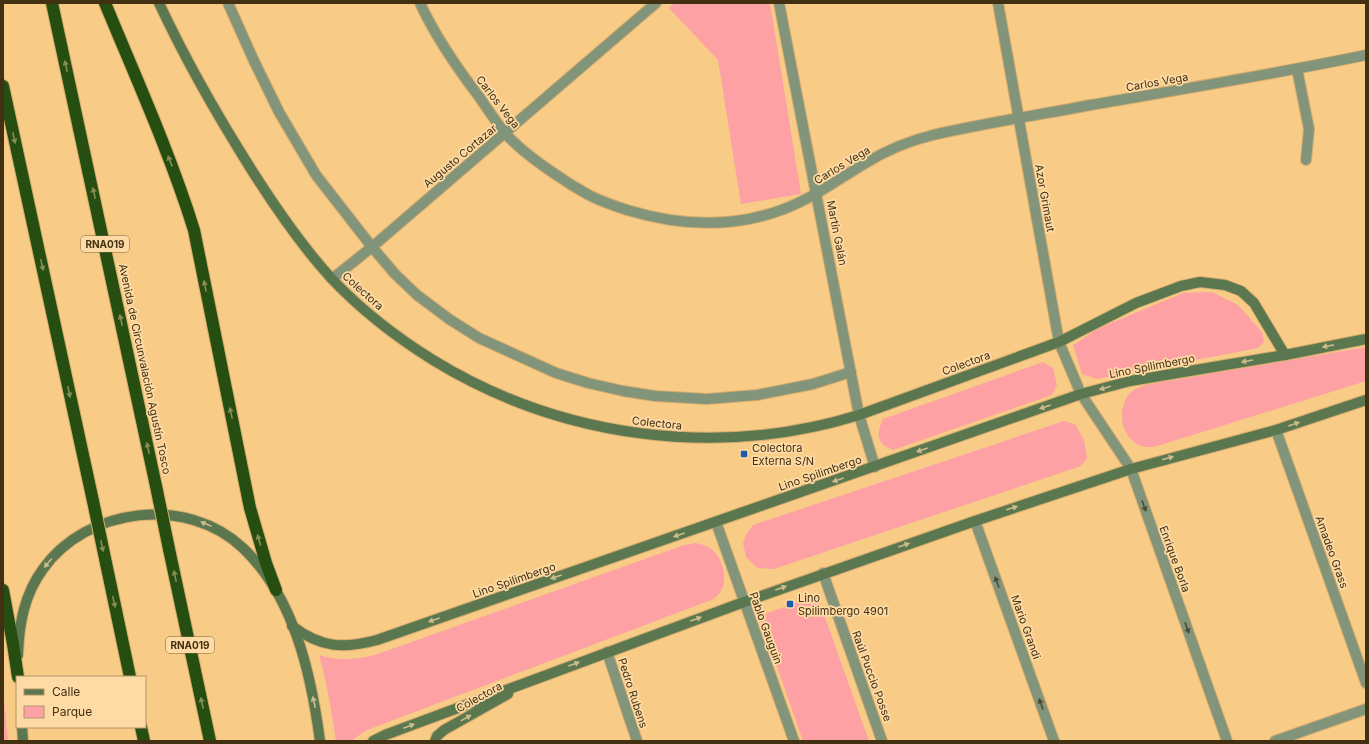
<svg xmlns="http://www.w3.org/2000/svg" width="1369" height="744" font-family="Inter,sans-serif">
<style>
.green{fill:#fda1a5}
.lines{fill:none;stroke-linecap:round;stroke-linejoin:round}
.minor-casing{stroke:#d4ac6f;stroke-width:12}
.secondary-casing{stroke:#d4ac6f;stroke-width:12}
.motorway-casing{stroke:#d4ac6f;stroke-width:14}
.minor{stroke:#82957a;stroke-width:10}
.secondary{stroke:#5a774f;stroke-width:10}
.motorway{stroke:#254e10;stroke-width:12}
.motorway-bridge-casing{stroke:#d4ac6f;stroke-width:14;stroke-linecap:butt}
.motorway-bridge{stroke:#254e10;stroke-width:12}
.oneway{fill:#878d53}
.oneway2{fill:#cdbc8a}
.oneway3{fill:#52492d}
.poi-dot{fill:#1d5bac;stroke:#fedaa4;stroke-width:1.5}
.labels{text-anchor:middle;stroke-width:3.5;stroke-linejoin:round;paint-order:stroke}
.shield{fill:#fedaa4;stroke:#7a633e;stroke-width:1}
.shield-label{font-size:10px;font-weight:bold;fill:#423013}
.street-label{font-size:11px;fill:#423013;stroke:#fedaa4}
.poi-label{font-size:11px;fill:#423013;stroke:#fedaa4;text-anchor:start}
</style>
<rect width="100%" height="100%" fill="#f8cb86"/>
<g class="green">
<path d="M674,3h96l31,191 -60,10 -23,-144 -49,-52z"/>
<path d="M1212,292l26,13 24,27 2,10 -6,6 -161,31 -15,-5 -9,-29 26,-17 84,-35z"/>
<path d="M1366,347v34l-212,66c-4,0 -10,0 -13,-1 -21,-8 -25,-39 -10,-54 3,-3 10,-5 14,-7z"/>
<path d="M1043,362l10,6 4,17 -5,10 -159,55c-17,-7 -17,-15 -10,-31z"/>
<path d="M1064,421l11,3 9,16 3,18 -6,8 -307,103 -17,-1 -11,-11 -3,-14 4,-10 6,-8z"/>
<path d="M695,543c5,1 10,2 15,5 14,10 20,35 7,48 -3,3 -7,5 -11,6l-331,125 -10,4 -14,10h-15c-4,-29 -9,-57 -17,-86 20,6 36,5 56,0l309,-110z"/>
<path d="M817,595l52,146h-66l-44,-125z"/>
<path d="M3,689l5,52h-5z"/>
</g>
<g class="lines">
<defs>
<g id="minor">
<path d="M228,3l26,58 25,51 37,63 56,72 23,27 22,21 32,24 30,19 77,35 32,10 35,8 32,5 52,3 50,-4 56,-11 38,-12"/>
<path d="M420,3c16,35 37,65 60,95 8,12 16,24 25,35 14,16 32,29 50,41 10,7 21,14 32,20 12,7 26,11 40,16 53,16 105,19 157,-1 29,-11 53,-29 80,-45 21,-13 44,-23 69,-29 52,-12 105,-20 158,-30 92,-16 184,-31 275,-50"/>
<path d="M779,3l80,412 16,52"/>
<path d="M998,3l61,339 22,52 50,75 96,272"/>
<path d="M1297,69l12,60 -3,31"/>
<path d="M332,279l40,-32 284,-244"/>
<path d="M1276,430l90,253"/>
<path d="M975,521l79,220"/>
<path d="M716,522l78,219"/>
<path d="M823,573l59,168"/>
<path d="M607,652l30,89"/>
<path d="M1275,741l91,-32"/>
</g>
<g id="secondary">
<path d="M159,3c27,58 58,112 92,166 24,38 50,76 80,109 30,32 65,59 102,82 127,78 284,99 426,55l200,-73 77,-39 45,-17 19,-4 25,3 16,6 13,12 31,52"/>
<path d="M292,626c29,22 52,23 85,14l704,-246 49,-13 155,-26 81,-16"/>
<path d="M18,655c1,-31 6,-60 25,-86 44,-62 144,-74 200,-21 51,49 68,125 77,193"/>
<path d="M22,727l1,14"/>
<path d="M373,741l12,-6 359,-133 231,-81 156,-52 145,-39 90,-30"/>
<path d="M435,741l2,-5 7,-6 64,-36"/>
</g>
<g id="motorway">
<path d="M52,3l104,483"/>
<path d="M105,3c31,75 65,150 89,227l56,278 16,55 10,27"/>
<path d="M3,86l90,415"/>
<path d="M169,549l41,192"/>
<path d="M106,563l24,114"/>
<path d="M3,590l10,54 5,33"/>
<path d="M141,727l3,14"/>
</g>
</defs>
<use href="#minor" class="minor-casing"/>
<use href="#secondary" class="secondary-casing"/>
<use href="#motorway" class="motorway-casing"/>
<use href="#minor" class="minor"/>
<use href="#secondary" class="secondary"/>
<use href="#motorway" class="motorway"/>
<defs>
<g id="motorway-bridge">
<path d="M156,486l13,63"/>
<path d="M93,501l13,62"/>
</g>
</defs>
<use href="#motorway-bridge" class="motorway-bridge-casing"/>
<use href="#motorway-bridge" class="motorway-bridge"/>
</g>
<defs><path id="oneway-solid" d="M-6-.8H1V-3.2L6.5 0L1 3.2V.8H-6Z"/></defs>
<g class="oneway">
<use href="#oneway-solid" transform="translate(66 66) rotate(-102)"/>
<use href="#oneway-solid" transform="translate(14 138) rotate(78)"/>
<use href="#oneway-solid" transform="translate(170 161) rotate(-111)"/>
<use href="#oneway-solid" transform="translate(94 193) rotate(-102)"/>
<use href="#oneway-solid" transform="translate(42 265) rotate(77)"/>
<use href="#oneway-solid" transform="translate(205 286) rotate(-101)"/>
<use href="#oneway-solid" transform="translate(121 320) rotate(-102)"/>
<use href="#oneway-solid" transform="translate(69 392) rotate(78)"/>
<use href="#oneway-solid" transform="translate(231 413) rotate(-102)"/>
<use href="#oneway-solid" transform="translate(148 448) rotate(-102)"/>
<use href="#oneway-solid" transform="translate(259 540) rotate(-106)"/>
<use href="#oneway-solid" transform="translate(102 546) rotate(78)"/>
<use href="#oneway-solid" transform="translate(175 576) rotate(-102)"/>
<use href="#oneway-solid" transform="translate(114 602) rotate(78)"/>
<use href="#oneway-solid" transform="translate(202 703) rotate(-102)"/>
</g>
<g class="oneway2">
<use href="#oneway-solid" transform="translate(1328 346) rotate(169)"/>
<use href="#oneway-solid" transform="translate(1247 361) rotate(170)"/>
<use href="#oneway-solid" transform="translate(1105 388) rotate(164)"/>
<use href="#oneway-solid" transform="translate(1045 407) rotate(161)"/>
<use href="#oneway-solid" transform="translate(1294 424) rotate(-19)"/>
<use href="#oneway-solid" transform="translate(922 450) rotate(161)"/>
<use href="#oneway-solid" transform="translate(1168 458) rotate(-16)"/>
<use href="#oneway-solid" transform="translate(838 480) rotate(161)"/>
<use href="#oneway-solid" transform="translate(1012 508) rotate(-18)"/>
<use href="#oneway-solid" transform="translate(206 524) rotate(-157)"/>
<use href="#oneway-solid" transform="translate(679 535) rotate(161)"/>
<use href="#oneway-solid" transform="translate(904 545) rotate(-19)"/>
<use href="#oneway-solid" transform="translate(48 563) rotate(130)"/>
<use href="#oneway-solid" transform="translate(556 577) rotate(161)"/>
<use href="#oneway-solid" transform="translate(781 588) rotate(-20)"/>
<use href="#oneway-solid" transform="translate(696 619) rotate(-20)"/>
<use href="#oneway-solid" transform="translate(434 620) rotate(161)"/>
<use href="#oneway-solid" transform="translate(574 664) rotate(-20)"/>
<use href="#oneway-solid" transform="translate(314 702) rotate(-102)"/>
<use href="#oneway-solid" transform="translate(466 718) rotate(-29)"/>
<use href="#oneway-solid" transform="translate(409 726) rotate(-21)"/>
</g>
<g class="oneway3">
<use href="#oneway-solid" transform="translate(1144 506) rotate(70)"/>
<use href="#oneway-solid" transform="translate(997 582) rotate(-110)"/>
<use href="#oneway-solid" transform="translate(1187 628) rotate(70)"/>
<use href="#oneway-solid" transform="translate(1041 704) rotate(-110)"/>
</g>
<g class="poi-dot">
<rect x="740" y="450" width="8" height="8" rx="2"/>
<rect x="786" y="600" width="8" height="8" rx="2"/>
</g>
<g class="labels">
<g class="shield">
<rect x="81" y="236" width="48" height="16" rx="3"/>
<rect x="166" y="637" width="48" height="16" rx="3"/>
</g>
<g class="shield-label">
<text x="105" y="248">RNA019</text>
<text x="190" y="649">RNA019</text>
</g>
<g class="street-label">
<text transform="translate(1157 82) rotate(-10)" y="4">Carlos Vega</text>
<text transform="translate(498 102) rotate(52)" y="4">Carlos Vega</text>
<text transform="translate(460 156) rotate(-40)" y="4">Augusto Cortazar</text>
<text transform="translate(842 165) rotate(-31)" y="4">Carlos Vega</text>
<text transform="translate(1045 198) rotate(80)" y="4">Azor Grimaut</text>
<text transform="translate(837 233) rotate(79)" y="4">Martín Galán</text>
<text transform="translate(363 291) rotate(42)" y="4">Colectora</text>
<text transform="translate(966 363) rotate(-20)" y="4">Colectora</text>
<text transform="translate(1152 366) rotate(-11)" y="4">Lino Spilimbergo</text>
<text transform="translate(145 369) rotate(78)" y="4">Avenida de Circunvalación Agustín Tosco</text>
<text transform="translate(657 423) rotate(6)" y="4">Colectora</text>
<text transform="translate(820 473) rotate(-19)" y="4">Lino Spilimbergo</text>
<text transform="translate(1332 552) rotate(70)" y="4">Amadeo Grass</text>
<text transform="translate(1175 559) rotate(70)" y="4">Enrique Borla</text>
<text transform="translate(514 580) rotate(-19)" y="4">Lino Spilimbergo</text>
<text transform="translate(1026 627) rotate(70)" y="4">Mario Grandi</text>
<text transform="translate(766 628) rotate(70)" y="4">Pablo Gauguin</text>
<text transform="translate(872 676) rotate(70)" y="4">Raúl Puccio Posse</text>
<text transform="translate(633 693) rotate(72)" y="4">Pedro Rubens</text>
<text transform="translate(479 697) rotate(-29)" y="4">Colectora</text>
</g>
<g class="poi-label">
<text x="752" y="452">Colectora<tspan x="752" dy="13">Externa S/N</tspan></text>
<text x="798" y="602">Lino<tspan x="798" dy="13">Spilimbergo 4901</tspan></text>
</g>
</g>
<rect width="1369" height="744" fill="none" stroke="#423013" stroke-width="8"/>
<rect x="16" y="676" width="130" height="52" fill="#fedaa4" stroke="#b3966a"/>
<rect x="24" y="689" width="20" height="6" fill="#5a774f" stroke="#b3966a"/>
<text x="52" y="696" font-size="12" fill="#423013">Calle</text>
<rect x="24" y="706" width="20" height="12" fill="#fda1a5" stroke="#b3966a"/>
<text x="52" y="716" font-size="12" fill="#423013">Parque</text>
</svg>
